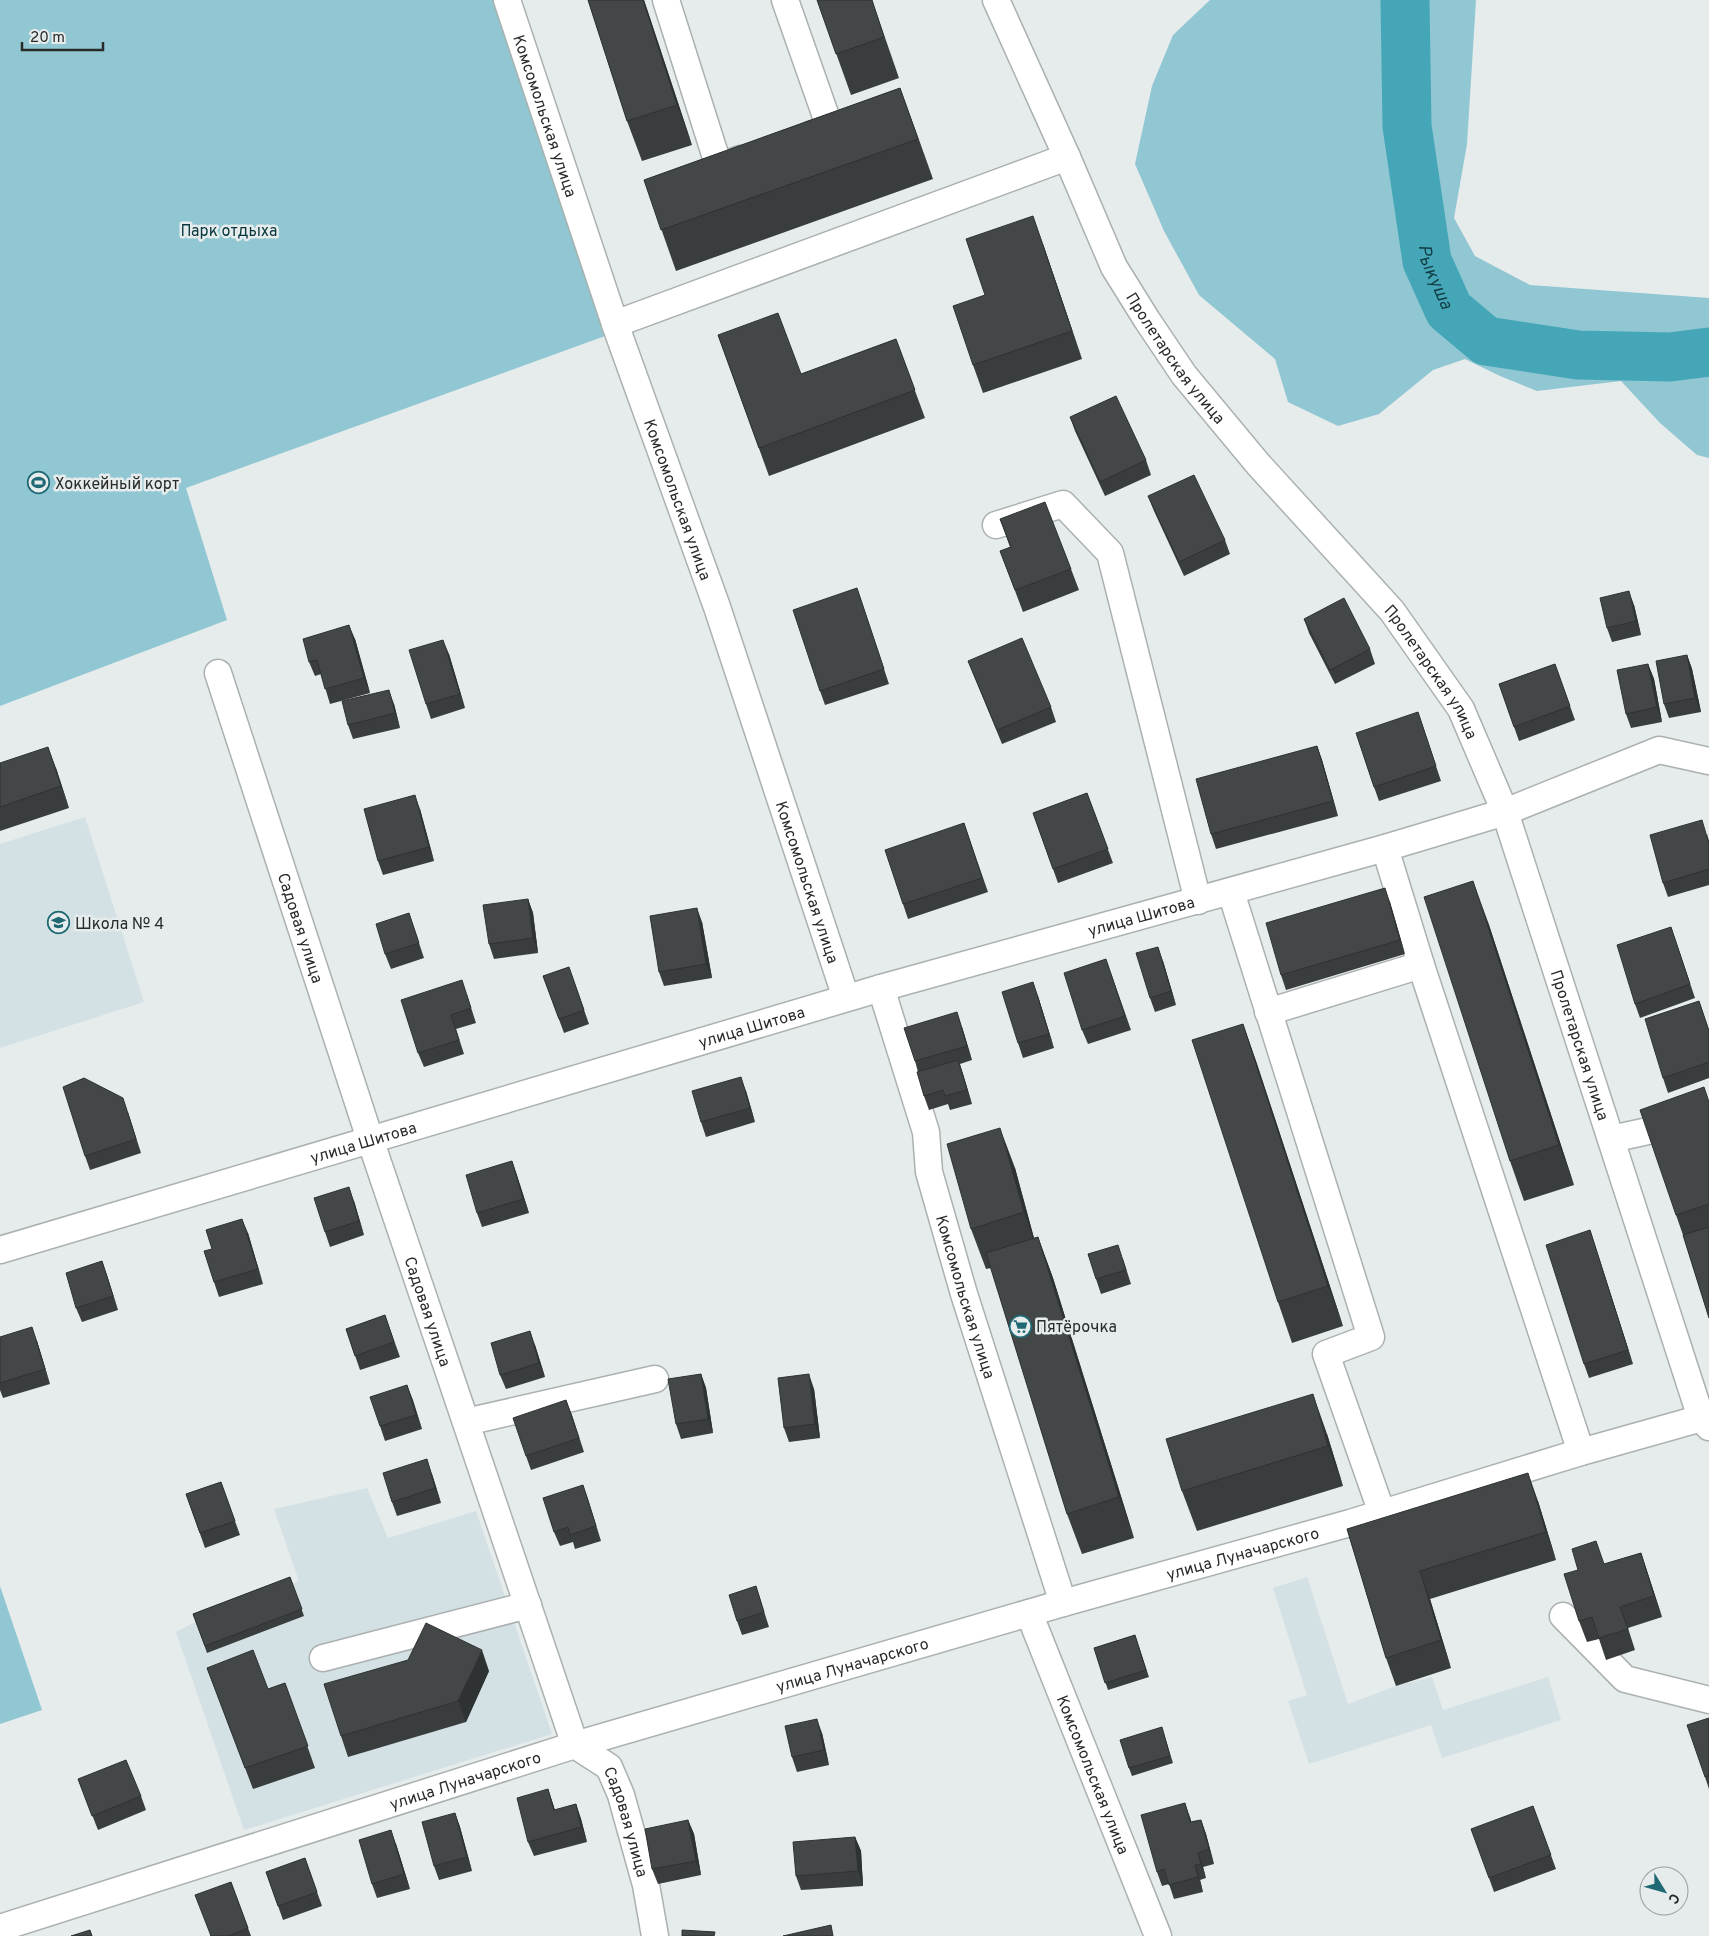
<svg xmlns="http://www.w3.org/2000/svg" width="1709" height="1936" font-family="Overpass,sans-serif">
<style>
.built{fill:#d3e1e4}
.green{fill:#90c7d2}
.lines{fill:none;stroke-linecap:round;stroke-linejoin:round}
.river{stroke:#45a6b7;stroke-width:49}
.minor-casing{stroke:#abb0b1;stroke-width:29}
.minor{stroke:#fff;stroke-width:26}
.wall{fill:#3a3d3d}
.shaded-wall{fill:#2f3232}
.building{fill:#434747;stroke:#2f3232}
.labels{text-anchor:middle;stroke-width:5;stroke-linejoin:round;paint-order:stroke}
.street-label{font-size:16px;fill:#292b2b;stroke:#e6ebec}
.park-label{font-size:16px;fill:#07363d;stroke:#e6ebec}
.poi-label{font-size:16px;fill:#292b2b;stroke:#e6ebec;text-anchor:start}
.water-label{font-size:18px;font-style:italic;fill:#113e45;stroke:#e6ebec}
</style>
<rect width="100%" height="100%" fill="#e6ebec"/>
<g class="built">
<path d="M85,817l59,185 -144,46v-204z"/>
<path d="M367,1488l21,50 88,-27 76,223 -308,96 -68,-198 19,-10 104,-41 -25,-72z"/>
<path d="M1307,1577l41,127 48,-18 36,-9 11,33 105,-33 13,43 -119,38 -11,-33 -122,39 -21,-63 19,-6 -34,-107z"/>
</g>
<g class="green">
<path d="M0,0h494l111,336 -419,152 41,132 -227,86z"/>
<path d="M1210,0h266l-9,144 -13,74 21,38 55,29 179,13v160l-12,-3 -37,-32 -39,-42 -84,10 -37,-15 -35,-17 -32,11 -54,44 -41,12 -50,-24 -13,-43 -76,-64 -35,-64 -29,-67 17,-78 21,-51z"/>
<path d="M0,1586l42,124 -42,14z"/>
</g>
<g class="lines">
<path class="river" id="s1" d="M1405,0l2,126 20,135 22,49 37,31 92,14 92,2 39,-5"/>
<defs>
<g id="minor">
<path id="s2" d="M507,0l108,324 102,283 129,391"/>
<path d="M666,0l53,167 21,-8"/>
<path d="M785,0l45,128 -20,7"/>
<path id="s3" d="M996,0l71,157 47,110 33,53 37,55 74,89 134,147 69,98 44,103 196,606 8,9"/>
<path d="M615,324l452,-167"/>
<path d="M996,525l67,-21 47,49 88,348"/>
<path id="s4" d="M218,673l152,466 205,606 34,22 12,28 25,90 9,51"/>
<path d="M1385,848l36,117 160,487"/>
<path d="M1231,892l140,445 -45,17 56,159"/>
<path id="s5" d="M881,988l45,144 3,40 35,122 99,309"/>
<path d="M1268,1012l153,-47"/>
<path d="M1611,1139l98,-21"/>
<path id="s6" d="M0,1250l881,-262 504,-140 120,-36 154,-62 50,11"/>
<path d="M466,1422l189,-43"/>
<path id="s7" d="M1029,1613l129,323"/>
<path d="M1563,1616l62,63 84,21"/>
<path d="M323,1658l205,-53"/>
<path id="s8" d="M0,1928l575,-183 488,-142 287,-80 231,-71 128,-36"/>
</g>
</defs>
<use href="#minor" class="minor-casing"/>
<use href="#minor" class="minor"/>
</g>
<g class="wall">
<path d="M588,0h56l48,145 -50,16 -15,-40z"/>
<path d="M817,0h55l27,78 -48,17z"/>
<path d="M900,88l33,91 -257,92 -32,-91z"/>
<path d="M1043,244l39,115 -99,34 -10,-28 12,-70z"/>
<path d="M718,335l83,39 95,-35 29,79 -156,58z"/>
<path d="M1070,417l76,43 5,15 -46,21 -30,-65z"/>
<path d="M1148,496l77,44 5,14 -46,22 -30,-65z"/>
<path d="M1000,519l71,50 8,21 -56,22 -23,-61 10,-4z"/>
<path d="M857,588l32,96 -64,21 -5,-14z"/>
<path d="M1634,605l7,30 -29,7 -5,-14z"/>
<path d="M1304,619l66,30 5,15 -40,20 -26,-51z"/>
<path d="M355,639l15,54 -40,11 -9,-30 -6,2 -6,-14z"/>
<path d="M449,654l16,54 -34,11 -5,-15z"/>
<path d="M1687,655l5,14 9,43 -32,6 -5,-14z"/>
<path d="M968,661l83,46 5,15 -54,22z"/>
<path d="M1555,664l20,56 -56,21 -20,-57z"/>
<path d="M1648,664l6,15 8,43 -31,6 -5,-14z"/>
<path d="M394,704l6,24 -47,11 -5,-14z"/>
<path d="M1418,712l23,69 -62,20 -5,-14z"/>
<path d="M1317,746l5,14 16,56 -122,33 -5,-15z"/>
<path d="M0,763l56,5 13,40 -69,23z"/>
<path d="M1087,793l26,70 -55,20 -25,-70z"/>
<path d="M420,809l14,52 -51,14 -5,-14z"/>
<path d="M964,823l24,69 -80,27 -5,-15z"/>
<path d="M1707,834l2,7v44l-41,12 -5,-14z"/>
<path d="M528,899l5,14 5,40 -44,6 -5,-15z"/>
<path d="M1390,902l15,52 -119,36 -5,-15z"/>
<path d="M409,913l15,45 -33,11 -6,-15z"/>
<path d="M702,922l10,56 -48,8 -5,-14z"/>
<path d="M1488,922l86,263 -50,16 -14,-40z"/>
<path d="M1671,927l24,71 -55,20 -5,-14z"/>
<path d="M1163,961l13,44 -21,7 -5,-14z"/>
<path d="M569,967l20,57 -25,9 -21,-57z"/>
<path d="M1111,973l20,57 -43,14 -6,-14z"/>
<path d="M467,995l9,28 -20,6 8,25 -40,13 -6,-14z"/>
<path d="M1038,996l16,52 -31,10 -5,-15z"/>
<path d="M1699,1001l10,29v48l-41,15 -5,-15z"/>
<path d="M1243,1024l14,40 86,262 -51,17 -14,-41z"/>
<path d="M962,1027l10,33 -12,4 12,40 -22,6 -2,-6 -19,6 -5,-14 -6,-24 -3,-11z"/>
<path d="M746,1091l9,31 -49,15 -5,-15z"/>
<path d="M1709,1100v218l-26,-83 -7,-20z"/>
<path d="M128,1112l13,41 -51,17 -5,-14z"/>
<path d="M512,1161l17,52 -47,14 -5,-14z"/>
<path d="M1015,1168l19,70 4,-1 15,41 81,260 -52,16 -15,-40 -76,-246 -5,1 -15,-40z"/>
<path d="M354,1201l10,34 -34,12 -5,-15z"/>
<path d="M1590,1230l43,134 -44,14 -5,-14z"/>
<path d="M248,1233l15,51 -44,13 -5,-15 -2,-33z"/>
<path d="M1123,1259l8,25 -30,10 -5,-15z"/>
<path d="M102,1261l16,49 -36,12 -6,-14z"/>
<path d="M385,1315l15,42 -40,13 -14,-41z"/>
<path d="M0,1337l37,4 13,43 -47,14 -3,-8z"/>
<path d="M535,1345l10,32 -39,12 -6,-14z"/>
<path d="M701,1374l5,14 7,45 -32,6 -5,-15z"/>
<path d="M407,1385l15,44 -37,12 -5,-15z"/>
<path d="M814,1389l6,49 -31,4 -5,-14z"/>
<path d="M566,1400l18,52 -53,18 -5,-14z"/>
<path d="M1327,1434l16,52 -146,45 -15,-40z"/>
<path d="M432,1474l9,29 -44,13 -5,-14z"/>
<path d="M221,1482l19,53 -35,13 -19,-54z"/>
<path d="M583,1485l18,56 -26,8 -2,-7 -13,4 -6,-14z"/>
<path d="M1538,1501l18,59 -126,39 21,69 -55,18 -10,-28 -39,-129z"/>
<path d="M1641,1553l7,21 14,43 -34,11 7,22 -29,10 -7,-21 -12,3 -8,-21 25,-57z"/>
<path d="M290,1577l14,39 -97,37 -14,-39z"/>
<path d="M756,1586l13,41 -27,8 -5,-14z"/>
<path d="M1135,1635l14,42 -41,13 -14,-42z"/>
<path d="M207,1668l61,21 17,-6 30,85 -62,21z"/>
<path d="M489,1671l-23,51 -118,35 -7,-21z"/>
<path d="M1709,1718v71l-4,-12z"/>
<path d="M822,1733l7,32 -32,7 -5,-15z"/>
<path d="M1164,1734l9,29 -41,13 -3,-8z"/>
<path d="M78,1779l63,17 5,14 -48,20z"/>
<path d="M548,1789l7,21 21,-6 5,15 6,23 -53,14 -6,-14z"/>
<path d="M1533,1806l23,63 -62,23 -5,-14z"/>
<path d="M455,1813l5,14 12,44 -33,9 -5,-14z"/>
<path d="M1190,1817l1,5 10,-2 5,14 8,30 -11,3 3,11 -6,2 3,12 -29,7 -5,-15 -7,2 -5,-14z"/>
<path d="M688,1820l6,14 7,41 -43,9 -6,-15z"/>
<path d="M855,1837l6,14 2,35 -62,4 -5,-14z"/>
<path d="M396,1844l14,45 -33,9 -5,-14z"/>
<path d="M305,1858l17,48 -39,14 -17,-48z"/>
<path d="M231,1882l20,54h-41z"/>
</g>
<g class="shaded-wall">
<path d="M643,0h1l48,145 -15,-40z"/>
<path d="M900,88l15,41 18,50 -15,-40z"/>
<path d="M1033,216l10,28 39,115 -10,-28z"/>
<path d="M1629,591l5,14 7,30 -5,-14z"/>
<path d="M349,625l6,14 15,54 -6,-15z"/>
<path d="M443,640l6,14 16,54 -5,-14z"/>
<path d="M1687,655l5,14 9,43 -6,-14z"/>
<path d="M1648,664l6,15 8,43 -5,-15z"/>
<path d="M389,690l5,14 6,24 -5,-15z"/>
<path d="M1317,746l5,14 16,56 -5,-15z"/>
<path d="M48,747l8,21 13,40 -8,-22z"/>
<path d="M415,795l5,14 14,52 -5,-14z"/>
<path d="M1473,881l15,41 86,263 -15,-40z"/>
<path d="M1385,888l5,14 15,52 -5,-14z"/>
<path d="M528,899l5,14 5,40 -5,-15z"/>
<path d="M697,908l5,14 10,56 -6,-14z"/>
<path d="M1158,947l5,14 13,44 -5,-14z"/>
<path d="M1033,982l5,14 16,52 -5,-14z"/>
<path d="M957,1012l5,15 10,33 -5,-14z"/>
<path d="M1243,1024l14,40 86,262 -15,-40z"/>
<path d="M958,1060l5,14 9,30 -5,-14z"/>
<path d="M741,1077l5,14 9,31 -5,-14z"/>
<path d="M1000,1128l15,40 23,85 -14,-41z"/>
<path d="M512,1161l5,14 12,38 -6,-14z"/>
<path d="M349,1187l5,14 10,34 -5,-14z"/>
<path d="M242,1219l6,14 15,51 -5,-15z"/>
<path d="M1590,1230l5,15 38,119 -5,-14z"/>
<path d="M1038,1237l15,41 81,260 -15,-41z"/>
<path d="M102,1261l5,14 11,35 -5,-14z"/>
<path d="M32,1327l5,14 13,43 -5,-15z"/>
<path d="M530,1331l5,14 10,32 -6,-14z"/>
<path d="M701,1374l5,14 7,45 -5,-14z"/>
<path d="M809,1374l5,15 6,49 -5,-14z"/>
<path d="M407,1385l6,15 9,29 -6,-14z"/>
<path d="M1313,1394l14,40 16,52 -15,-40z"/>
<path d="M566,1400l6,15 12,37 -5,-14z"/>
<path d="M427,1459l5,15 9,29 -6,-15z"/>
<path d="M1528,1473l10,28 18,59 -10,-28z"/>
<path d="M583,1485l5,14 13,42 -5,-15z"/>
<path d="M1641,1553l7,21 14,43 -8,-21z"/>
<path d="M1420,1571l10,28 21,69 -10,-28z"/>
<path d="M482,1650l7,21 -23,51 -8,-21z"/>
<path d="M817,1719l5,14 7,32 -5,-15z"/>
<path d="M548,1789l5,15 6,21 -5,-15z"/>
<path d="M1185,1803l5,14 5,20 -5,-15z"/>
<path d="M576,1804l5,15 6,23 -6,-15z"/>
<path d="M455,1813l5,14 12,44 -5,-14z"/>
<path d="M688,1820l6,14 7,41 -5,-14z"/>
<path d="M1201,1820l5,14 8,30 -5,-15z"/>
<path d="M391,1830l5,14 14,45 -6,-15z"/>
<path d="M855,1837l6,14 2,35 -5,-15z"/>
<path d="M1198,1853l5,14 3,11 -5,-14z"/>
<path d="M1195,1865l5,15 3,12 -5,-15z"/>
</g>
<g class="building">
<path d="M588,0h55l34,105 -50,16z"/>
<path d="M817,0h55l12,37 -48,17z"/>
<path d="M900,88l18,51 -257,91 -17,-50z"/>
<path d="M1033,216l39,115 -99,34 -20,-59 32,-11 -19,-56z"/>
<path d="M778,313l23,61 95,-35 19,51 -156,58 -41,-113z"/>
<path d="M1116,396l30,64 -46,22 -30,-65z"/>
<path d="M1194,475l31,65 -46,22 -31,-66z"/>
<path d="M1045,502l26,67 -56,21 -15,-39 11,-4 -11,-28z"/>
<path d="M857,588l27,81 -64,22 -27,-81z"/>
<path d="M1629,591l7,30 -29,7 -7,-30z"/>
<path d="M1344,598l26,51 -40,21 -26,-51z"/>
<path d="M349,625l15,53 -39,11 -8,-29 -8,2 -6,-23z"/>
<path d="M1022,638l29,69 -54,23 -29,-69z"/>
<path d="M443,640l17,54 -34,10 -17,-54z"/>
<path d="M1687,655l8,43 -31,6 -8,-43z"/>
<path d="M1555,664l15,42 -56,21 -15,-43z"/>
<path d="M1648,664l9,43 -31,7 -9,-44z"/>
<path d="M389,690l6,23 -47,12 -6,-24z"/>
<path d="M1418,712l18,54 -62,21 -18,-54z"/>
<path d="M1317,746l16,55 -122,33 -15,-55z"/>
<path d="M48,747l13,39 -61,21v-44z"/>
<path d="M1087,793l21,56 -55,20 -20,-56z"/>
<path d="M415,795l14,52 -51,14 -14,-52z"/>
<path d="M1702,820l7,24v25l-46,14 -13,-48z"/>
<path d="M964,823l18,55 -79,26 -18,-54z"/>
<path d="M1473,881l86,264 -49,16 -86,-264z"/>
<path d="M1385,888l15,52 -119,35 -15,-52z"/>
<path d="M528,899l5,39 -44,6 -6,-39z"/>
<path d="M697,908l9,56 -47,8 -9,-56z"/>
<path d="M409,913l10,30 -34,11 -9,-30z"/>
<path d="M1671,927l19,57 -55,20 -18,-59z"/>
<path d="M1158,947l13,44 -21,7 -14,-45z"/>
<path d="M1106,959l19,57 -43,14 -18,-57z"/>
<path d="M569,967l15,43 -25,9 -16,-43z"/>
<path d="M462,980l9,28 -20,7 8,25 -41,13 -17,-53z"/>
<path d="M1033,982l16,52 -31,9 -16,-51z"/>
<path d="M1699,1001l10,30v31l-46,16 -18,-59z"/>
<path d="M957,1012l10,34 -52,15 -11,-33z"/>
<path d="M1243,1024l85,262 -50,16 -86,-262z"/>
<path d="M958,1060l9,30 -22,6 -2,-6 -19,6 -7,-24z"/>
<path d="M741,1077l9,31 -49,14 -9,-31z"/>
<path d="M84,1078l39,20 13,41 -51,17 -22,-69z"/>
<path d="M1704,1087l5,15v102l-33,11 -36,-105z"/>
<path d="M1000,1128l24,84 -53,17 -24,-85z"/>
<path d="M512,1161l11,38 -46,14 -11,-38z"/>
<path d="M349,1187l10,34 -34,11 -11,-34z"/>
<path d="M242,1219l16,50 -44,13 -10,-31 8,-2 -6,-19z"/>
<path d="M1709,1227v91l-26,-83z"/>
<path d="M1590,1230l38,120 -44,14 -38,-119z"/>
<path d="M1038,1237l81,260 -52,17 -81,-261z"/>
<path d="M1118,1245l8,25 -30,9 -8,-25z"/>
<path d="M102,1261l11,35 -37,12 -10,-35z"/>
<path d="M385,1315l9,27 -39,14 -9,-27z"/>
<path d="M32,1327l13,42 -45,14v-46z"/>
<path d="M530,1331l9,32 -39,12 -9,-32z"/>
<path d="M701,1374l7,45 -32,5 -8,-45z"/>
<path d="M809,1374l6,50 -31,4 -6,-50z"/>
<path d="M407,1385l9,30 -36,11 -10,-29z"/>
<path d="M1313,1394l15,52 -146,45 -16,-52z"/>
<path d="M566,1400l13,38 -53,18 -13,-38z"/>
<path d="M427,1459l8,29 -43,14 -9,-29z"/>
<path d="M1528,1473l18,59 -126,39 21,69 -55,18 -39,-129z"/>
<path d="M221,1482l14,39 -35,12 -14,-39z"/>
<path d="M583,1485l13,41 -26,9 -2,-8 -14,5 -11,-34z"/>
<path d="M1596,1541l8,23 37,-11 13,43 -34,11 8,22 -29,9 -7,-21 -13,4 -15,-47 14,-4 -6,-21z"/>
<path d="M290,1577l12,32 -97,37 -12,-32z"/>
<path d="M756,1586l8,26 -27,9 -8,-26z"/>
<path d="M426,1623l56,27 -24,51 -117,35 -17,-52 84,-24z"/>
<path d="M1135,1635l11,35 -41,13 -11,-35z"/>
<path d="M253,1650l15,39 17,-6 23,63 -63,22 -38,-100z"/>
<path d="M1709,1718v57l-4,2 -18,-52z"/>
<path d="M817,1719l7,31 -32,7 -7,-31z"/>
<path d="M1162,1727l8,29 -41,12 -9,-28z"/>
<path d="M126,1760l15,36 -49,20 -14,-37z"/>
<path d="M548,1789l6,21 22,-6 5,23 -53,15 -11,-44z"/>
<path d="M1185,1803l5,19 11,-2 8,29 -11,4 3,11 -6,1 3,12 -29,8 -5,-16 -7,3 -16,-57z"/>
<path d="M1533,1806l18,49 -62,23 -18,-49z"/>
<path d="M455,1813l12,44 -33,9 -12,-44z"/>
<path d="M688,1820l8,41 -44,8 -7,-40z"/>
<path d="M391,1830l13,44 -32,10 -13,-44z"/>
<path d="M855,1837l3,34 -62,5 -3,-34z"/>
<path d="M305,1858l12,34 -39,14 -12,-34z"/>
<path d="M231,1882l17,46 -20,8h-17l-16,-41z"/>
<path d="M831,1925l2,11h-50z"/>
<path d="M90,1930l2,6h-21z"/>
<path d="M682,1930l33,2 -1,4h-32z"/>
</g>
<defs>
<symbol id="stadium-ring" viewBox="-11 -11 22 22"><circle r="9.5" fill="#e6ebec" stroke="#1f6874" stroke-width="1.5"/><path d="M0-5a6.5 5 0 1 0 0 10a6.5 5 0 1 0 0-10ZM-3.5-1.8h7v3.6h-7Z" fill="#1f6874"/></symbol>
<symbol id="school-ring" viewBox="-11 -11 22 22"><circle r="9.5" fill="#e6ebec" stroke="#1f6874" stroke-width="1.5"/><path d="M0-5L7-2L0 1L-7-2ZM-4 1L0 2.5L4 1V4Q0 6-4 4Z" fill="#1f6874"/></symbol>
<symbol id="supermarket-ring" viewBox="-11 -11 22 22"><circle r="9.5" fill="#e6ebec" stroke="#1f6874" stroke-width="1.5"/><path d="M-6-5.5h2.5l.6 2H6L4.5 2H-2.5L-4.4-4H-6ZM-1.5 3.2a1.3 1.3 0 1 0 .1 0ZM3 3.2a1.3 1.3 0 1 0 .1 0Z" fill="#1f6874"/></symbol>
</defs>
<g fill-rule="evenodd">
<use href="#stadium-ring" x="26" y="470" width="25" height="25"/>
<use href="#school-ring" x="46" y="910" width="25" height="25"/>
<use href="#supermarket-ring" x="1008" y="1314" width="25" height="25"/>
</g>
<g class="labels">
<g class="street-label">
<text dy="6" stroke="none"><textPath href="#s2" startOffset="122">Комсомольская улица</textPath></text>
<text dy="6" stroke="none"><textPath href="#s3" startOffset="402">Пролетарская улица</textPath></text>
<text dy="6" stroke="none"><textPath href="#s2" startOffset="528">Комсомольская улица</textPath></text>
<text dy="6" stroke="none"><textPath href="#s3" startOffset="808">Пролетарская улица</textPath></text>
<text dy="6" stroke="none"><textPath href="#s2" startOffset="932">Комсомольская улица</textPath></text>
<text dy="6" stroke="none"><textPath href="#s6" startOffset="1189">улица Шитова</textPath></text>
<text dy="6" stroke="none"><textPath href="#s4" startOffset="268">Садовая улица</textPath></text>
<text dy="6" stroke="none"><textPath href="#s6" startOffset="784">улица Шитова</textPath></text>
<text dy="6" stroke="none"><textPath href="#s3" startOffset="1212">Пролетарская улица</textPath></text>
<text dy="6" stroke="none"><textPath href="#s6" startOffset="379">улица Шитова</textPath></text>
<text dy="6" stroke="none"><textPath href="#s5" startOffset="321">Комсомольская улица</textPath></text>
<text dy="6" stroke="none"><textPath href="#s4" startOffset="672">Садовая улица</textPath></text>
<text dy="6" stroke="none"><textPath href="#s8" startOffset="1298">улица Луначарского</textPath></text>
<text dy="6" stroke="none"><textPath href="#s8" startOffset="892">улица Луначарского</textPath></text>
<text dy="6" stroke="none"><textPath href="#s7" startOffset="174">Комсомольская улица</textPath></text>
<text dy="6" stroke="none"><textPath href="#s8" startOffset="488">улица Луначарского</textPath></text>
<text dy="6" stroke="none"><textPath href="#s4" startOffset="1228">Садовая улица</textPath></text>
</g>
<g class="park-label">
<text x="229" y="236">Парк отдыха</text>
</g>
<g class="poi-label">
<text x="55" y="489">Хоккейный корт</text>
<text x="75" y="929">Школа № 4</text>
<text x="1036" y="1332">Пятёрочка</text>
</g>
<g class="water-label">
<text dy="6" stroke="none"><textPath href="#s1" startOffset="280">Рыкуша</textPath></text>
</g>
</g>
<g transform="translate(1664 1891) rotate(127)"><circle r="24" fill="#e6ebec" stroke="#9a9e9f"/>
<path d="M0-4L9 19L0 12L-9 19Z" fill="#1f6874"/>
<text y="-8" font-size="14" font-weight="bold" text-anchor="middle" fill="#292b2b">С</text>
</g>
<path d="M22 42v8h81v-8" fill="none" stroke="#292b2b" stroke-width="2.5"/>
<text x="30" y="42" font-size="15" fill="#292b2b" stroke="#e6ebec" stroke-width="4" paint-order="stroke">20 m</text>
</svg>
